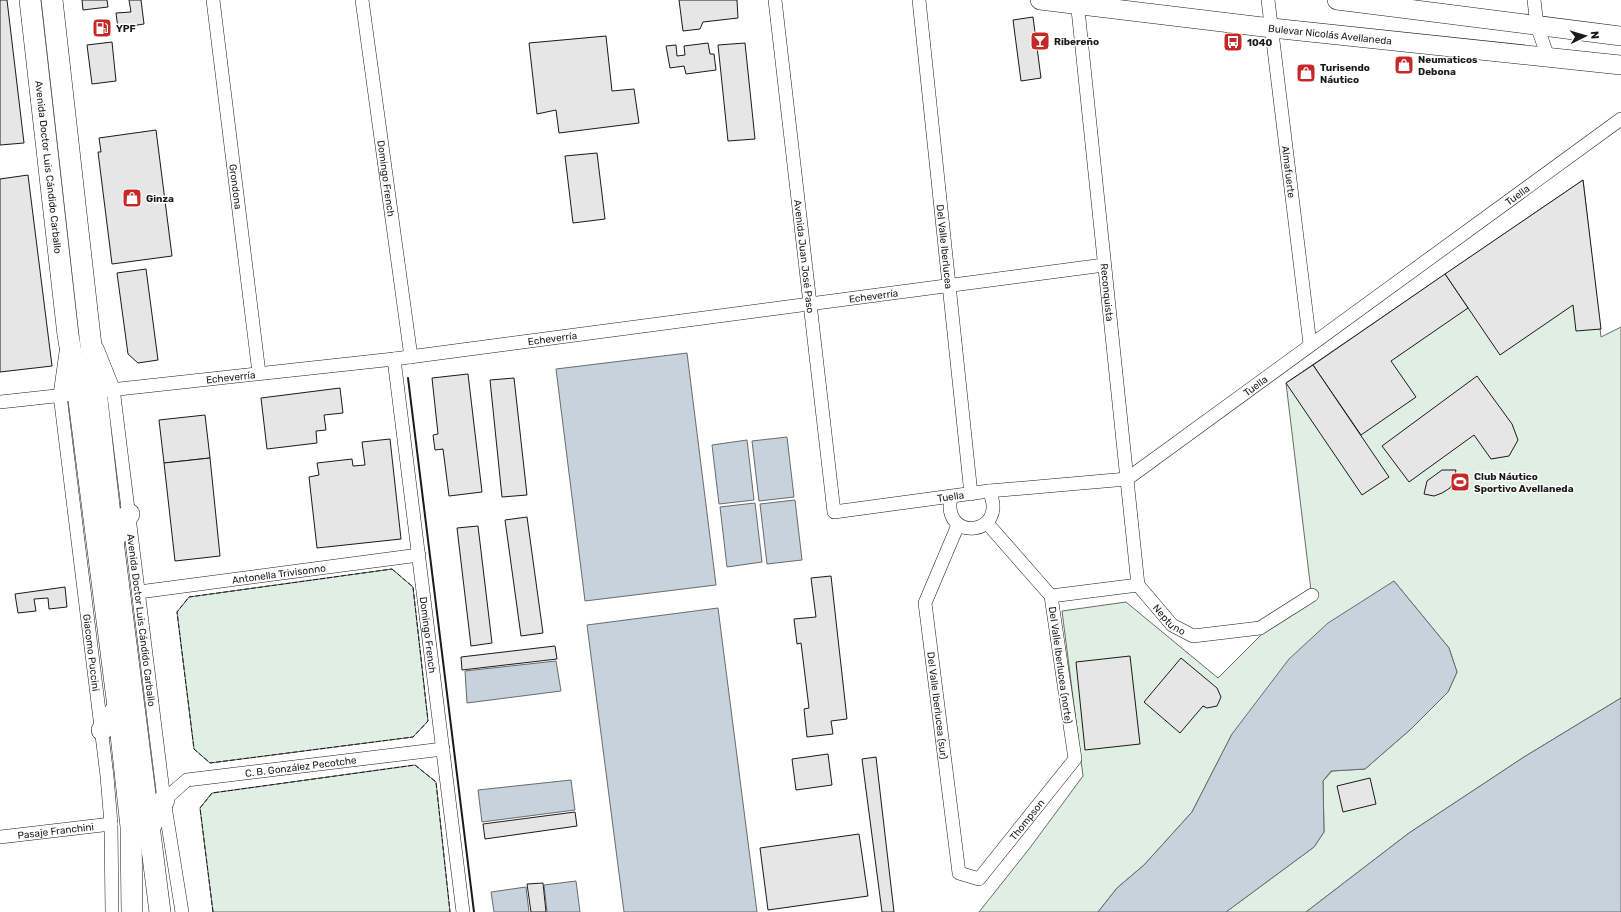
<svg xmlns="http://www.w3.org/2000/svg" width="1621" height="912" font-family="Rubik,sans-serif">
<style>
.green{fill:#e0efe3;stroke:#6a6a6a}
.water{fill:#c6d2dc;stroke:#6a6a6a}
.building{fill:#e6e6e6;stroke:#1a1a1a}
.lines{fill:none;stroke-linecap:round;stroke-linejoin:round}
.street-casing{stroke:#1a1a1a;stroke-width:14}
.secondary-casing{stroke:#1a1a1a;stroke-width:20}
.primary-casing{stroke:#1a1a1a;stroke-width:22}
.street{stroke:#fff;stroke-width:13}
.secondary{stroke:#fff;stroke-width:19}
.primary{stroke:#fff;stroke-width:21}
.fence{stroke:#1a1a1a;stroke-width:1;stroke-dasharray:5 2;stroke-linecap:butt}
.wall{stroke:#1a1a1a;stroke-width:2}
.labels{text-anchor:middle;stroke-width:3;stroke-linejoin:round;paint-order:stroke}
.poi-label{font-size:10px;font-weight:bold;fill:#1a1a1a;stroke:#fff;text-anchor:start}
.street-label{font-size:10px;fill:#1a1a1a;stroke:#fff}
</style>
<rect width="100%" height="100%" fill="#fff"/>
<g class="green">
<path d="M1583,180l18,157 20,-10v371l-97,59 -115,76 -103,79h-80l88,-65 10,-15 -1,-51 9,-10 33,-2 46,-40 37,-37 9,-20 -8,-24 -55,-67 -162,153 -40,78 -48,53 -27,23 -19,24h-119l50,-63 54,-73 -21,-165 64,-9 92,76 47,-47 47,-32 -26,-216z"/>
<path d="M392,569l21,18 15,134 -15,16 -203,26 -16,-14 -17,-137 12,-15z"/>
<path d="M415,765l21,17 14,130h-237l-13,-104 12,-15z"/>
</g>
<g class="water">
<path d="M687,353l29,232 -131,16 -29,-232z"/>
<path d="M787,437l7,60 -35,4 -7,-60z"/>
<path d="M747,440l7,60 -35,4 -7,-59z"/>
<path d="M795,500l7,60 -35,4 -7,-60z"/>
<path d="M755,503l7,59 -35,5 -7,-60z"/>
<path d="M1394,581l55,67 8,24 -9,20 -37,37 -46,40 -34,2 -8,10 1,51 -10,15 -88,65h-128l19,-24 27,-23 48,-53 40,-78 57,-75 39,-36z"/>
<path d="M718,608l39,304h-133l-37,-287z"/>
<path d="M556,661l5,30 -94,12 -2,-32z"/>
<path d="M1621,698v214h-315l103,-79 115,-76z"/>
<path d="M571,780l4,30 -93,12 -4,-32z"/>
<path d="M576,881l4,31h-33l-3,-27z"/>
<path d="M526,887l3,25h-35l-3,-20z"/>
</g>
<g class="building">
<path d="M0,0h7l17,143 -24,2z"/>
<path d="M82,0h25l1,7 -25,3z"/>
<path d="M129,0h12l3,24 -26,4 -2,-15 15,-1z"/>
<path d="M679,0h58l1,18 -35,4 -3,7 -17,2z"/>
<path d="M1033,17l8,61 -20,3 -8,-61z"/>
<path d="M606,36l6,55 22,-2 5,34 -80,10 -3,-23 -19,4 -8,-71z"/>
<path d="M112,42l4,39 -24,3 -5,-39z"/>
<path d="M708,43l2,11h4l2,16 -30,4 -2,-8 -14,2 -4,-22 10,-1 1,11 8,-1 -1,-9z"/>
<path d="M745,43l10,96 -27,2 -10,-96z"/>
<path d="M156,130l16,126 -60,8 -14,-112h3l-2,-14z"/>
<path d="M597,153l8,66 -32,4 -8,-67z"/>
<path d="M28,175l24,191 -52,6v-193z"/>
<path d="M1583,180l18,149 -25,2 -3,-26 -73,50 -55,-81z"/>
<path d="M146,269l12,91 -20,3 -10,-9 -11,-81z"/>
<path d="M1445,274l23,34 -77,53 25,36 -55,38 -48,-70z"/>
<path d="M1313,365l76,112 -27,18 -76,-112z"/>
<path d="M468,374l14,118 -33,4 -6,-47 -8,1 -2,-15 5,-1 -6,-56z"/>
<path d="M1477,376l35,48 6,16 -9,16 -18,3 -17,-24 -65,47 -27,-36z"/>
<path d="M514,378l13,117 -25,2 -12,-117z"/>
<path d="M340,388l3,25 -19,2 2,15 -10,1 1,12 -50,6 -6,-51z"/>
<path d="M205,415l5,43 -46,5 -5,-43z"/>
<path d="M390,439l11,100 -84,9 -8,-71 10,-2 -2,-12 35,-4 1,7 12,-1 -3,-23z"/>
<path d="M210,458l10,98 -45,5 -11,-98z"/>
<path d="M1442,470h14l-2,9 -4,9 -8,5 -8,3 -10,-2 3,-13z"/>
<path d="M527,517l16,116 -22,3 -16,-116z"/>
<path d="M478,526l14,117 -21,3 -14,-118z"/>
<path d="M831,576l16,143 -16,2 2,13 -26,3 -3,-28 5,-1 -8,-65 -4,1 -3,-25 22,-2 -5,-39z"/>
<path d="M65,587l2,20 -18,2 -1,-11 -14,1 2,12 -18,2 -3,-19z"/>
<path d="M555,646l2,13 -95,11 -1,-13z"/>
<path d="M1130,656l10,88 -55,6 -9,-88z"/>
<path d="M1181,658l36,30 4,9 -4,9 -10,2 -4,-2 -23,27 -36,-31z"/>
<path d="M828,754l4,31 -36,5 -4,-31z"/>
<path d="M876,757l18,155h-12l-20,-153z"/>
<path d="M1370,778l6,26 -33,8 -6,-26z"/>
<path d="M575,812l2,14 -92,13 -2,-15z"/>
<path d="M859,834l9,62 -100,14 -8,-62z"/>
<path d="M543,883l3,29h-15l-4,-28z"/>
</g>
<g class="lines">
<defs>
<g id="street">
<path id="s1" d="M213,0l46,373"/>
<path id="s2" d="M362,0l49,357"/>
<path id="s3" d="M775,0l59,512 155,-21 138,-12 494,-360"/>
<path id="s4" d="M919,0l52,494"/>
<path id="s5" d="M1077,0l61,585"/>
<path id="s6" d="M1268,0l42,344"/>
<path d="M1534,0l3,26 11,31"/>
<path id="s7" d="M97,348l16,40 51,412 18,112"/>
<path id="s8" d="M66,352l-6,43 47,381 4,48 1,88"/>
<path id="s9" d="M394,359l69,553"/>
<path id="s10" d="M0,402l394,-43 710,-94"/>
<path d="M951,497c-10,46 59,39 38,-6"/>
<path id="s11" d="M958,525l-33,78 34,270 20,6 96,-120 -24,-163 -64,-73"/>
<path id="s12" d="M1138,585l34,40 21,11 67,-8 52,-33"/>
<path id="s13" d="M139,592l280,-37"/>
<path d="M1051,596l87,-11"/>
<path id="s14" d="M164,800l23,-20 256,-31"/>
<path id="s15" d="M0,837l111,-13"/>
</g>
<g id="secondary">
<path id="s16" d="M1040,0l232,28 349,37"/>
<path d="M1337,0l284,36"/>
</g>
<g id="primary">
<path id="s17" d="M30,0l38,335 10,58 40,314 13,120 1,85"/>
<path d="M52,0l61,541 47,371"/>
<path d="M113,541l16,-27"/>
<path d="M102,730l16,-23"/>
<path d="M150,827l14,-27"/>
</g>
</defs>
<use href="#street" class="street-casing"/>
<use href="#secondary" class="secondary-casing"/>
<use href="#primary" class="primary-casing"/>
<use href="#street" class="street"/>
<use href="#secondary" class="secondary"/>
<use href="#primary" class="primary"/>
<g class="fence">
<path d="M392,569l21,18 15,134 -15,16 -203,26 -16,-14 -17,-137 12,-15z"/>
<path d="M213,912l-13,-104 12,-15 203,-28 21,17 14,130"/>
</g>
<path class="wall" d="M408,378l66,534"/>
</g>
<defs>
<symbol id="fuel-square" viewBox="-11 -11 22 22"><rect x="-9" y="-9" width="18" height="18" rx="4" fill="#c62828" stroke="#fff"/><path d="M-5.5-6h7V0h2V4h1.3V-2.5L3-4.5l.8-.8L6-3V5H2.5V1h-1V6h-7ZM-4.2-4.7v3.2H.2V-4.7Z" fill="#fff"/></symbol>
<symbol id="bar-square" viewBox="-11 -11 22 22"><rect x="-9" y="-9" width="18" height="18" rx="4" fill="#c62828" stroke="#fff"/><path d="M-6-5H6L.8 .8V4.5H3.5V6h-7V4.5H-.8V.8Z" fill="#fff"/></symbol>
<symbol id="bus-square" viewBox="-11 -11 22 22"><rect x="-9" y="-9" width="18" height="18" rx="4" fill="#c62828" stroke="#fff"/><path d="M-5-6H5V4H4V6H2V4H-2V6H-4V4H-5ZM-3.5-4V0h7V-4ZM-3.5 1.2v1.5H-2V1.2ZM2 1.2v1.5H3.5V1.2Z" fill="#fff"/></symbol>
<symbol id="shop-square" viewBox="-11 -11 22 22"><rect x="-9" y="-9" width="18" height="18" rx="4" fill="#c62828" stroke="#fff"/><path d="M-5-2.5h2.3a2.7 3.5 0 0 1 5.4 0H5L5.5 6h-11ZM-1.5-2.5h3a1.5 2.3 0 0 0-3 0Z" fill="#fff"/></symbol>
<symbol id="stadium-square" viewBox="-11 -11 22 22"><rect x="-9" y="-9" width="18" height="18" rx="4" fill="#c62828" stroke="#fff"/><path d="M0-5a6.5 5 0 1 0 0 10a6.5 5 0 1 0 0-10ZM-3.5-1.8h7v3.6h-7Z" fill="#fff"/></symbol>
</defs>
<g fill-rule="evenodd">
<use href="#fuel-square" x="91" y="17" width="22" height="22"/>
<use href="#bar-square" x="1029" y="30" width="22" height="22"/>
<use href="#bus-square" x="1222" y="31" width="22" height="22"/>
<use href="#shop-square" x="1393" y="54" width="22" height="22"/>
<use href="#shop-square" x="1295" y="62" width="22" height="22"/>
<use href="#shop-square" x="121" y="187" width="22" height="22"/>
<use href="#stadium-square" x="1449" y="471" width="22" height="22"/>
</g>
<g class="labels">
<g class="poi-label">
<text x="116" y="32">YPF</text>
<text x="1054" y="45">Ribereño</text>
<text x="1247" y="46">1040</text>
<text x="1418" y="63">Neumaticos<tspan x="1418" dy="12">Debona</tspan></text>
<text x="1320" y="71">Turisendo<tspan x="1320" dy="12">Náutico</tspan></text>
<text x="146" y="202">Ginza</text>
<text x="1474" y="480">Club Náutico<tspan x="1474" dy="12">Sportivo Avellaneda</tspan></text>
</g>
<g class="street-label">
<text dy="4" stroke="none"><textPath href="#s16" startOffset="292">Bulevar Nicolás Avellaneda</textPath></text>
<text dy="4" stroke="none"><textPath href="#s17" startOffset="168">Avenida Doctor Luis Cándido Carballo</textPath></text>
<text dy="4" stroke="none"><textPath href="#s6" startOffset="173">Almafuerte</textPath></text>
<text dy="4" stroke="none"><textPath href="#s2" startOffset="180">Domingo French</textPath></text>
<text dy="4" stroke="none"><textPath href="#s1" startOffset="188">Grondona</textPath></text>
<text dy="4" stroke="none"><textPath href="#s3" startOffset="1293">Tuella</textPath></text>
<text dy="4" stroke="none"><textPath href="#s4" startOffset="248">Del Valle Iberlucea</textPath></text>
<text dy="4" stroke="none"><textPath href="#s3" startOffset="258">Avenida Juan José Paso</textPath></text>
<text dy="4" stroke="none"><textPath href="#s5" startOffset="294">Reconquista</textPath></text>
<text dy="4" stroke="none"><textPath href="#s10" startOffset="880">Echeverría</textPath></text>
<text dy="4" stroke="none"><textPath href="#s10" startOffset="556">Echeverría</textPath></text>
<text dy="4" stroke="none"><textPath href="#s10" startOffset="232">Echeverría</textPath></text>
<text dy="4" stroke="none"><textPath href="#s3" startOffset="969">Tuella</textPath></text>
<text dy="4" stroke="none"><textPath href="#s3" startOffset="633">Tuella</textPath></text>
<text dy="4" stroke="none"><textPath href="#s13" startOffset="141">Antonella Trivisonno</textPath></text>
<text dy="4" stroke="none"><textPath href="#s12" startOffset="47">Neptuno</textPath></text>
<text dy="4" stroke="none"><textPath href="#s7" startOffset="277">Avenida Doctor Luis Cándido Carballo</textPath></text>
<text dy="4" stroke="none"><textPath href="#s9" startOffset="278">Domingo French</textPath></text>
<text dy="4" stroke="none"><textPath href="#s8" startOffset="303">Giacomo Puccini</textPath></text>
<text transform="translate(1061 665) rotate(82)" y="4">Del Valle Iberlucea (norte)</text>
<text dy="4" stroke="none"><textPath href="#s11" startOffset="188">Del Valle Iberlucea (sur)</textPath></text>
<text dy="4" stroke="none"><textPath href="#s14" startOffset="145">C. B. González Pecotche</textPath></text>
<text dy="4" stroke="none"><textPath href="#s11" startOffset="454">Thompson</textPath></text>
<text dy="4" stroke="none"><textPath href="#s15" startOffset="56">Pasaje Franchini</textPath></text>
</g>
</g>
<g transform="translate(1585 36) rotate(85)" stroke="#ffffff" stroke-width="3" paint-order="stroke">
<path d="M0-3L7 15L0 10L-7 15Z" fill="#1a1a1a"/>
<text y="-6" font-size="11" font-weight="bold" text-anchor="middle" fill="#1a1a1a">N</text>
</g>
</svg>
